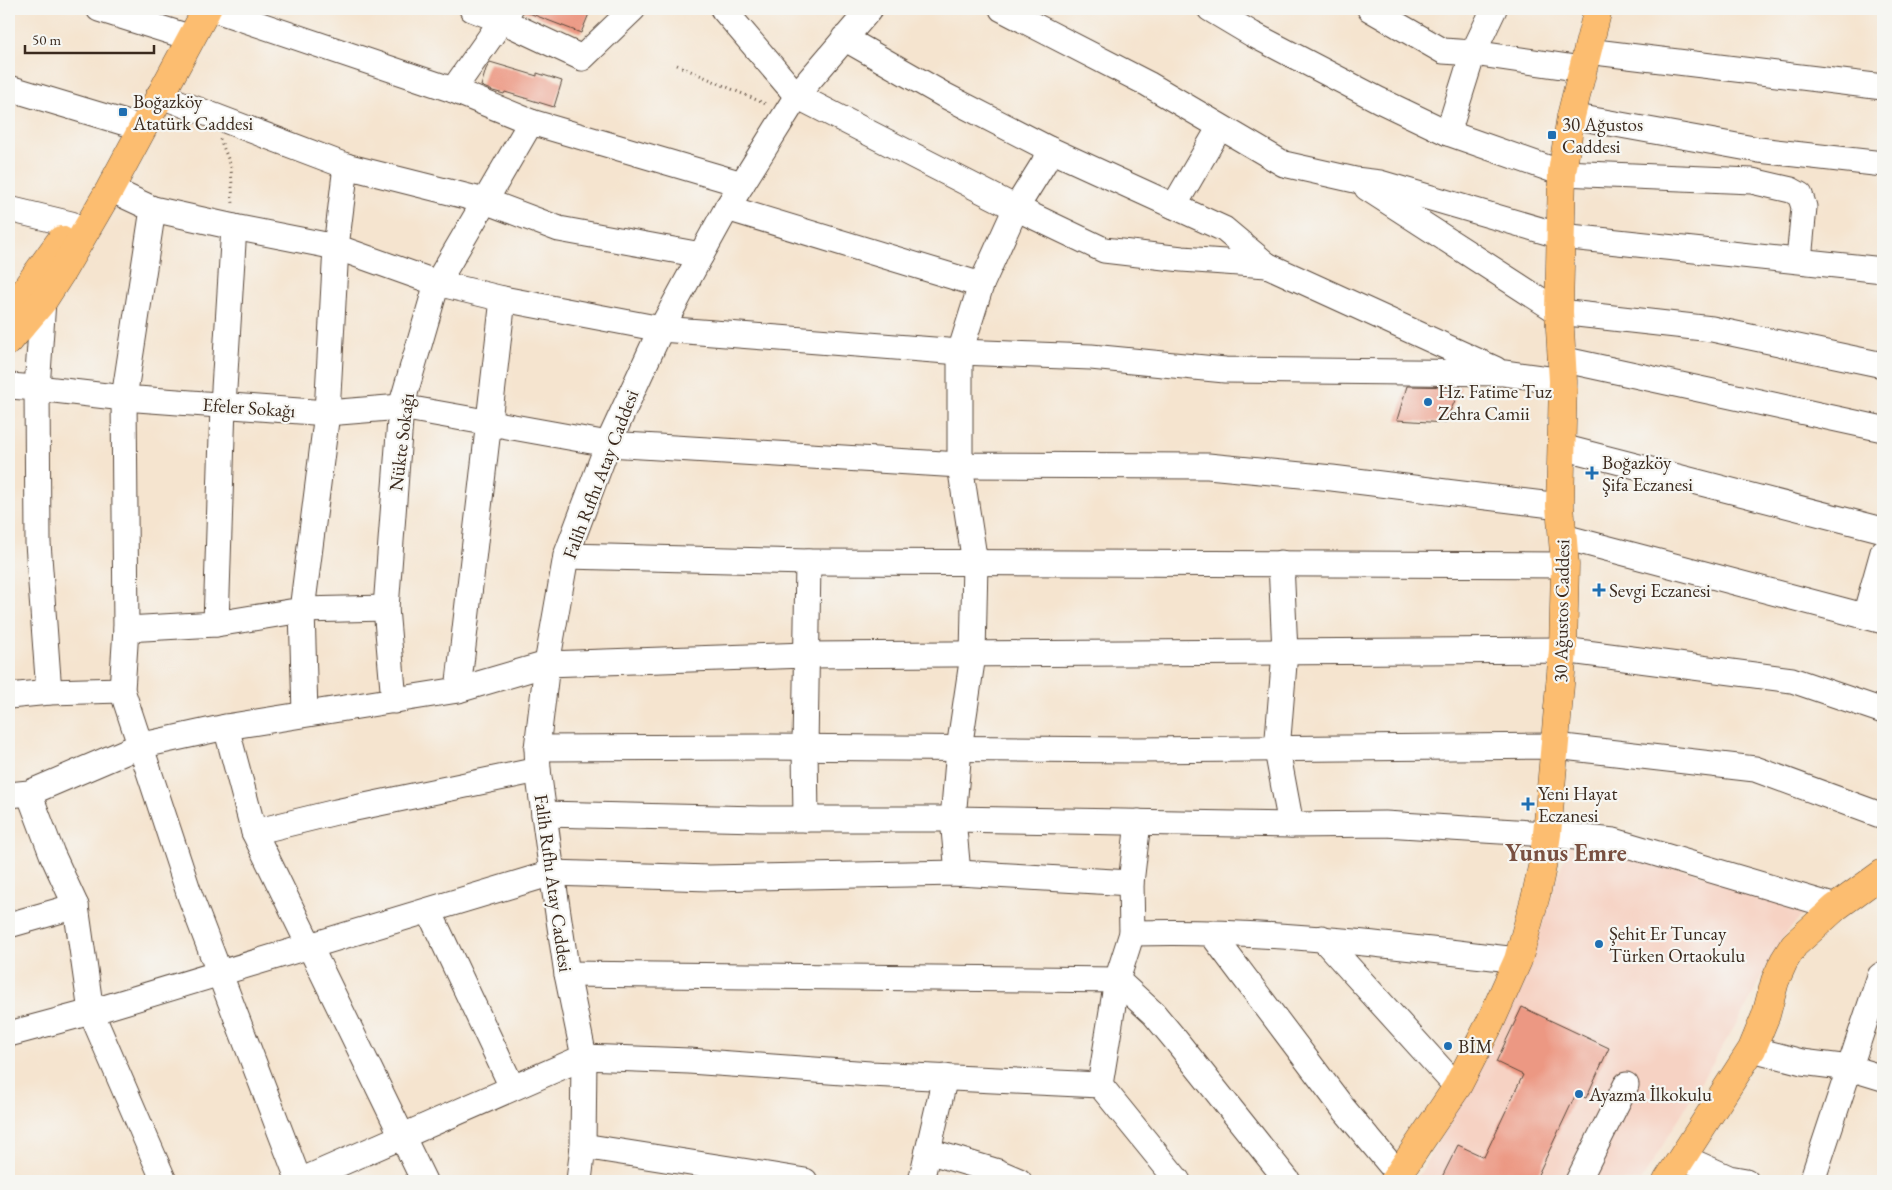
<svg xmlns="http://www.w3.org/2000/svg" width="1892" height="1190" font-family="'EB Garamond',serif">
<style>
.built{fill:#f6d2c3}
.building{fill:#ec9883}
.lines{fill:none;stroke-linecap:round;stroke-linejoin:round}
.minor-casing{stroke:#574639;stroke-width:27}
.major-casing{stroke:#574639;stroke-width:29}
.path{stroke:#574639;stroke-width:3;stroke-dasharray:1 4;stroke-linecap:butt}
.minor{stroke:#fff;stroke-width:25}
.major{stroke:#fcbd6f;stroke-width:28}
.poi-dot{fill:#1f6fb2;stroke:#f6f6f2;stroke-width:2}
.labels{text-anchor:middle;stroke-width:4.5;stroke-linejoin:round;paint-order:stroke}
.poi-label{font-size:19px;fill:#3b2a1e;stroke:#f6f6f2;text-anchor:start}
.street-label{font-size:19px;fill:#3b2a1e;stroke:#f6f6f2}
.district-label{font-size:24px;font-weight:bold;fill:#795041;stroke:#f6f6f2}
</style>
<rect width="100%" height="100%" fill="#f6f6f2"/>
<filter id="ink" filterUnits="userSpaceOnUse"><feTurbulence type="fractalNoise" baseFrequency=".02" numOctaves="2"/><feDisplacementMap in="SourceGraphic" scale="10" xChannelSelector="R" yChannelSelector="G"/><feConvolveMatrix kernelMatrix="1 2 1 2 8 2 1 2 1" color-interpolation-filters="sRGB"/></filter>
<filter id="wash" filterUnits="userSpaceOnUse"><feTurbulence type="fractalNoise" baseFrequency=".0096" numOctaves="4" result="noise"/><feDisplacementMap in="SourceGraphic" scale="20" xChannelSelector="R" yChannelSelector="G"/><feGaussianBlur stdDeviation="1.12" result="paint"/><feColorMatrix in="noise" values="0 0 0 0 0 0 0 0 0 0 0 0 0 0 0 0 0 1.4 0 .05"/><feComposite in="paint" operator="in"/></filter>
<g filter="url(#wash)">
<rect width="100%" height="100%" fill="#f5e4cf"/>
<path class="built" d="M1569,843l246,58 -32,36 -36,69 -106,175h-225l104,-189z"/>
<g id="blocks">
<g class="building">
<path d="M524,9h67l-10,24 -57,-22z"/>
<path d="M490,62l47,14v-3l25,8 -8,26 -49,-15 -1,2 -11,-3 -12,-5 5,-17z"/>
<path d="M1407,386l54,1 -16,36 -48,-3z"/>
<path d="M1522,1007l87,41 -23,50 -10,-4 -41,87h-95l18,-36 26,12 39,-82 -27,-13z"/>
</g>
</g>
</g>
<g filter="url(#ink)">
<use href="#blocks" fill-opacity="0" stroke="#574639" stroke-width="1"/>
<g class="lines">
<defs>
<g id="minor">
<path d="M99,9l83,26"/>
<path d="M213,9l240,81 78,32"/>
<path d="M472,9l31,12 79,37 51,-49"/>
<path d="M723,9l74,87 219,112 88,42 78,9 85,6"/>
<path d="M1002,9l146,75 136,80 71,16 25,3 181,53 322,34"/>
<path d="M1210,9l42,25 127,66 69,33 114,40 190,8 39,9 9,5 4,12 -5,53"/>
<path d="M1370,9l73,42 30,2 109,16"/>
<path d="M844,38l100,57 105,54 175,80 43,36 228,104"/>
<path d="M1587,51l296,36"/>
<path d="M9,88l120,36"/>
<path d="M453,90l57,-81"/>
<path d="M159,95l187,71 139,35 46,-79 211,62"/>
<path d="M1571,116l188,34 124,14"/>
<path d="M1448,133l25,-80 21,-44"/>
<path d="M346,166l-10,81 101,36 66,16 -45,391"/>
<path d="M1367,188l192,124 153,17 171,36"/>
<path d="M110,189l43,20 -29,189 203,15 74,-6 207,37 352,21 248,1 124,12 228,28"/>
<path d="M1174,206l46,-79"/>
<path d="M727,208l254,77"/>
<path d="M9,209l62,15"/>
<path d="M503,299l158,30 299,23 131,5 134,13 279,3 59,8"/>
<path d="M43,301l-6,87 87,10 2,231 -4,61 68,206 109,285"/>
<path d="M1561,359l322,70"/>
<path d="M9,386l28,2 1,155 11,149 -40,4"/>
<path d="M1562,447l321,83"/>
<path d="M1564,537l319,84"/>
<path d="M566,556l242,6 757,3"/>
<path d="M1281,563l4,89 -8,98 14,75"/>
<path d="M1865,616l18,-64"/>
<path d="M216,624l86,-14 25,-197 9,-166 -102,-20"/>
<path d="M126,629l90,-5 7,-219 11,-178 -81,-18"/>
<path d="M49,692l73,-2"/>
<path d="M394,701l-8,-93 15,-201 36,-124 48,-82 74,28 142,26"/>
<path d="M305,713l-3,-103 84,-2"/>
<path d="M226,727l28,105 170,349"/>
<path d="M537,748l228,-1 372,3 418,-4 200,23 128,47"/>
<path d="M29,793l23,61 24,52 15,106 73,169"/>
<path d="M9,795l20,-2 110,-47 87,-19 232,-37 89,-26 259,-9 757,-5 229,30 91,31"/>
<path d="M544,814l215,5h194l338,6 94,-1 162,10 67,7 222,66"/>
<path d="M806,819l-1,-71 3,-186"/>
<path d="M254,832l82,-20 202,-42"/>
<path d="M958,873l-5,-54 6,-70 14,-94 2,-92 -15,-98v-113l21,-67 35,-77 28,-45 5,-14"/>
<path d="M429,911l83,176"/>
<path d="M9,925l67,-19"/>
<path d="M1132,933c129,-4 258,12 386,27"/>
<path d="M1211,933l132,175 56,67"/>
<path d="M1322,938l135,149"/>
<path d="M567,974l550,6 37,34 20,24 114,143"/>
<path d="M9,1034l82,-22 461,-139 157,5 249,-5 173,10"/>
<path d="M1752,1049l50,13 48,6 33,10"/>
<path d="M1100,1085l17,-105 15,-47 -1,-50 7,-61"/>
<path d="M583,1146l222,35"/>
<path d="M928,1151l70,21 21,9"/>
<path d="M1682,1157l47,21 17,3"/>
<path d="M300,1181l284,-124 105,4 181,13 230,11 78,96"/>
<path d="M579,1181l4,-35 1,-89 -17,-83 -15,-101 -14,-103 -1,-22 10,-84 19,-108 42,-112 53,-115 40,-74 26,-47 73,-117 70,-82"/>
<path d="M921,1181l24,-104"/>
<path d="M1578,1181l48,-96"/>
<path d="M1812,1181l68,-205 3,-2"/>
</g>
<g id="major">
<path d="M9,312l52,-72"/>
<path d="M9,341l34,-40 18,-28 49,-84 97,-180"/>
<path d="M1394,1181l63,-94 33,-64 28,-63 18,-65 6,-28 5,-33 16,-184 2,-85 -5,-59 3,-125 -4,-69 3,-139 9,-57 27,-107"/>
<path d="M1667,1181l85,-132 14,-34 9,-34 9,-20 10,-16 42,-38 47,-34"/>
</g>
</defs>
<use href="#minor" class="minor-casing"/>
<use href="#major" class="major-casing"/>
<g class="path">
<path d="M677,65l91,40"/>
<path d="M220,139l11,27 2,40"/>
</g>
<use href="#minor" class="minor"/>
<use href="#major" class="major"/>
</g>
</g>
<g class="poi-dot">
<rect x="118" y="107" width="10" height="10" rx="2.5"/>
<rect x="1547" y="130" width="10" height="10" rx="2.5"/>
<circle cx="1428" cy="402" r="5"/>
<path d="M1589.5 465.5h5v5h5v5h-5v5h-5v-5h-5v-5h5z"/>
<path d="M1596.5 582.5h5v5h5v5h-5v5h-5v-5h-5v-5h5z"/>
<path d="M1525.5 796.5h5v5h5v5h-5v5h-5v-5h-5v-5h5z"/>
<circle cx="1599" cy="944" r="5"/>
<circle cx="1448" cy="1046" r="5"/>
<circle cx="1579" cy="1094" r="5"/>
</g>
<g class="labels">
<g class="poi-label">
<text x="133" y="108">Boğazköy<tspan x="133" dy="22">Atatürk Caddesi</tspan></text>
<text x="1562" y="131">30 Ağustos<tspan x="1562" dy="22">Caddesi</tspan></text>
<text x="1438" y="398">Hz. Fatime Tuz<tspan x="1438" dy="22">Zehra Camii</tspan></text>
<text x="1602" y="469">Boğazköy<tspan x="1602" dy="22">Şifa Eczanesi</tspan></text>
<text x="1609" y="597">Sevgi Eczanesi</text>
<text x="1538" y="800">Yeni Hayat<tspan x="1538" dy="22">Eczanesi</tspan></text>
<text x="1609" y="940">Şehit Er Tuncay<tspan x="1609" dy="22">Türken Ortaokulu</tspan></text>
<text x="1458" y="1053">BİM</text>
<text x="1589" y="1101">Ayazma İlkokulu</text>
</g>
<g class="street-label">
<text transform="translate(249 407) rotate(4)" y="7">Efeler Sokağı</text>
<text transform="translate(401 442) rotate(-83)" y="7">Nükte Sokağı</text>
<text transform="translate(600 474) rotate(-69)" y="7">Falih Rıfhı Atay Caddesi</text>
<text transform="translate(1561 611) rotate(-89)" y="7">30 Ağustos Caddesi</text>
<text transform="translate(554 883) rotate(82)" y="7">Falih Rıfhı Atay Caddesi</text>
</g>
<g class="district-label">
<text x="1566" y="861">Yunus Emre</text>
</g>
</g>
<rect width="1892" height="1190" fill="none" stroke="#f6f6f2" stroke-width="30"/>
<path d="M25 45v8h129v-8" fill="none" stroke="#3b2a1e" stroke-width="2.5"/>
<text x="32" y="45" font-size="15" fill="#3b2a1e" stroke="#f6f6f2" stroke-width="4" paint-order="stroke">50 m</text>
</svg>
